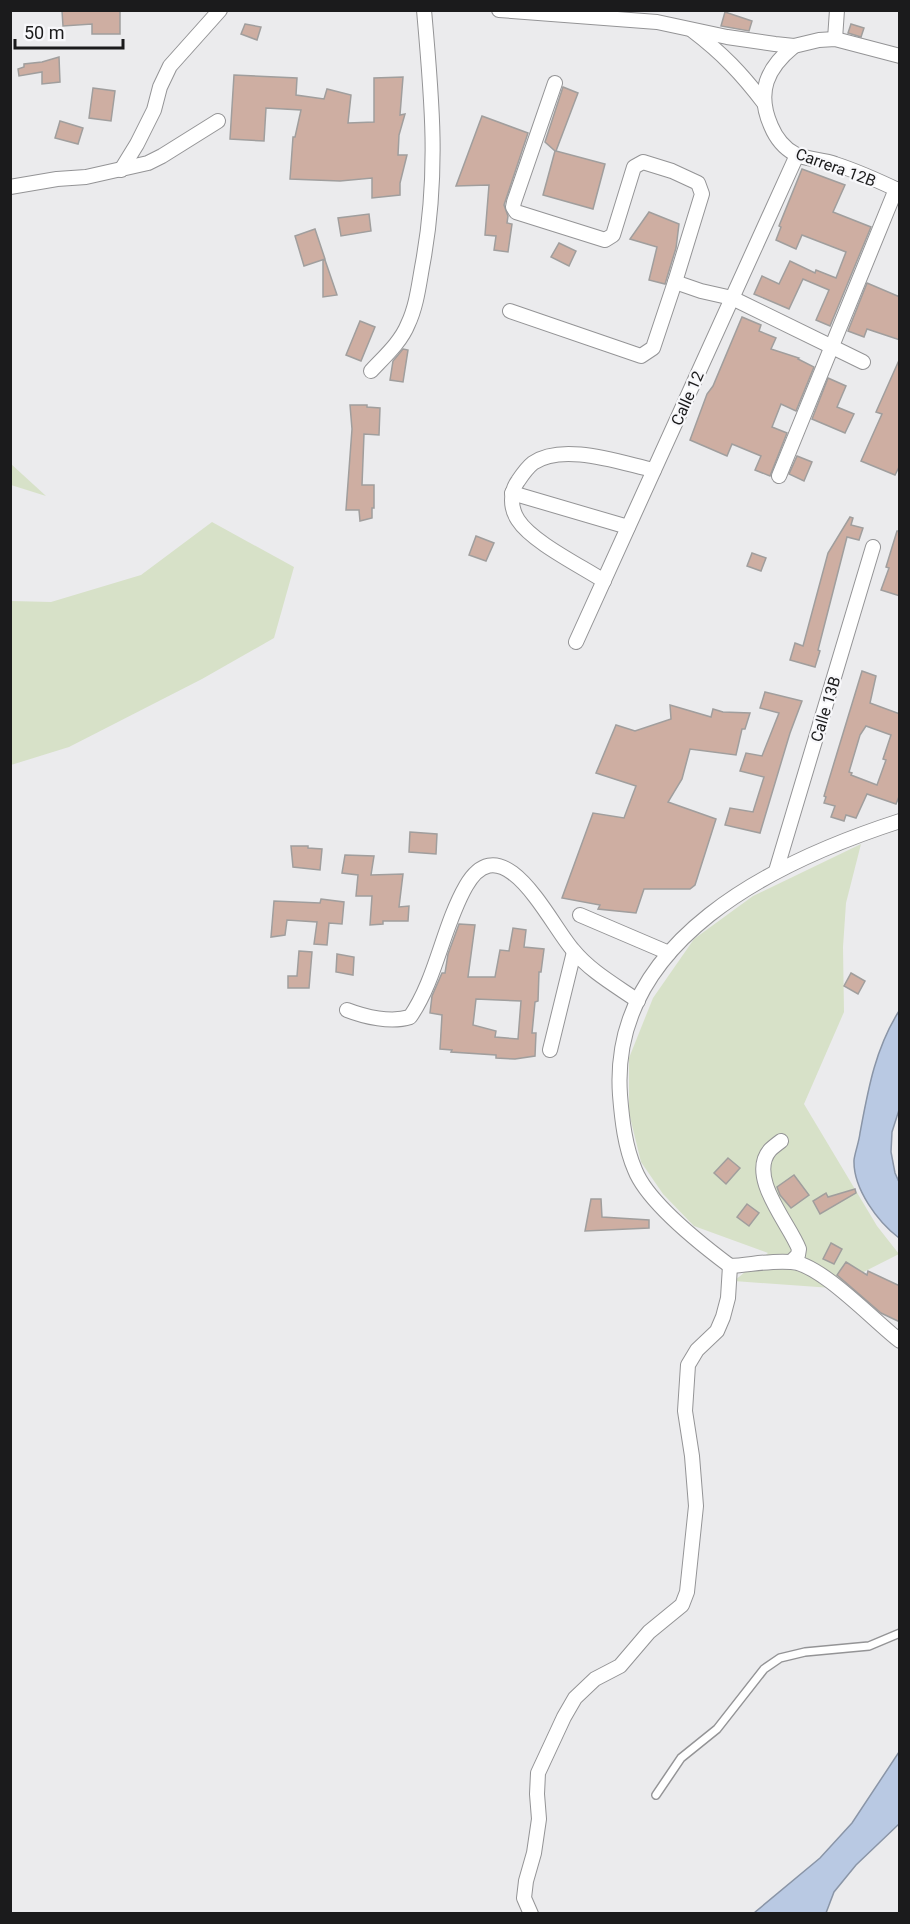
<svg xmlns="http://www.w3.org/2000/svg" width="910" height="1924" font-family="Roboto,sans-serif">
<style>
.green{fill:#d7e1c8}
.water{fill:#b9c9e3;stroke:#8a95a7;stroke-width:1.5}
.building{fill:#ceaea2;stroke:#a09e9d;stroke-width:1.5;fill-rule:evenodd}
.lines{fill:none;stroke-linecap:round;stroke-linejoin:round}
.service-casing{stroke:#949496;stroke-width:10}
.minor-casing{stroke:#949496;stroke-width:16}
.service{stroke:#fff;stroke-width:7}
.minor{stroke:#fff;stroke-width:14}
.labels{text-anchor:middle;stroke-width:4.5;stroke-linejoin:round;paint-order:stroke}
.street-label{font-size:16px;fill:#1b1b1c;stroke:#f8f8fb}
</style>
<rect width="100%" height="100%" fill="#ebebed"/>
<g class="green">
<path d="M11,464l35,32 -35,-11z"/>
<path d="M212,522l82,45 -20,71 -72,41 -133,68 -58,18v-164l40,1 90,-27z"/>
<path d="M861,844l-15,59 -3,44 1,65 -40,92 73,122 22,28 -67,34 -98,-7 34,-28 -74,-27 -31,-32 -22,-32 -12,-49v-55l24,-60 41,-59 59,-43z"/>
</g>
<g class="water">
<path d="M899,1011v99l-7,22 -1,20 4,21 4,9v56c-21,-16 -46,-49 -45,-78 1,-8 5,-18 6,-27 8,-43 15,-84 39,-122z"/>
<path d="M899,1752v72l-43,41 -22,27 -8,21h-72l66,-55 32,-35z"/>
</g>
<g class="building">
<path d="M120,10v24h-28v-10l-29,2 -1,-15z"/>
<path d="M725,12l27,9 -3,10 -28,-5z"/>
<path d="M245,24l16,3 -4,13 -16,-6z"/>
<path d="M851,24l13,4 -3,9 -13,-4z"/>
<path d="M59,57l1,25 -18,2v-12l-23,4 -1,-7 6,-2v-3l18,-2z"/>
<path d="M234,75l63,3 -1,17 28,4 3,-10 24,6 -3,28 26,-1v-44l29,-1 -3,38 5,-1 -6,21 -1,20h9l-7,28v12l-28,3v-20l-32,3 -50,-2 3,-42h2l6,-27 -35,-2 -2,33 -34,-2z"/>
<path d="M563,87l15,6 -22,58 49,13 -12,45 -50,-14 12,-44 -10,-9z"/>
<path d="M93,88l22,3 -4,30 -22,-3z"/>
<path d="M482,116l46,17 -24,72 4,11 -1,7 5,1 -4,28 -14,-2 2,-14 -11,-1 4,-50 -33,1z"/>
<path d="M60,121l23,7 -5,16 -23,-6z"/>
<path d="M802,169l43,16 -12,27 38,15 -41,99 -14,-6 13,-30 -26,-11 -14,30 -35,-15 8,-18 17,8 11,-23 25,12 1,-3 20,8 10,-26 -44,-17 -6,14 -20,-9 5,-13 -2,-1z"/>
<path d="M649,212l30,12 -3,24 -11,36 -16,-4 8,-33 -27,-8z"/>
<path d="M369,214l2,17 -30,5 -3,-18z"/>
<path d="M315,229l10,30 -21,7 -9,-30z"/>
<path d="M559,243l17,8 -7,15 -18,-9z"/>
<path d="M323,260h2l12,35 -14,2z"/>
<path d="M867,283l33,14v43l-33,-11 -3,8 -16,-6z"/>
<path d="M742,317l19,8 -2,6 17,7 -5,11 28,9 -1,1 16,8 -18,44 -15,-7 -9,23 15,6 -17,43 -15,-6 6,-14 -29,-12 -5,12 -37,-16 17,-46 6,-8z"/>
<path d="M360,321l15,6 -14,34 -15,-6z"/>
<path d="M403,349l5,1 -5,32 -13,-2 3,-19z"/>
<path d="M900,358v107l-5,10 -34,-14 21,-47 -6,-2z"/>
<path d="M828,378l18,8 -9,21 17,7 -9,19 -33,-14z"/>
<path d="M350,405h17v2l13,1 -1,27 -15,-1 -2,51h12v23h-2v10l-12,3 -1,-11h-13l6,-81z"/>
<path d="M797,456l15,6 -8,19 -15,-7z"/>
<path d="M850,517l3,1 -2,7 12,3 -4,12 -12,-3 -29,113 2,1 -5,16 -25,-7 5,-17 8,3 25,-93z"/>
<path d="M897,531h3v65l-19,-6 8,-22 -3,-1z"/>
<path d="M476,536l18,7 -8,18 -17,-6z"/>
<path d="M752,553l14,5 -5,13 -14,-5z"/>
<path d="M862,671l14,5 -6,27 30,11v80l-4,10 -29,-10 -11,24 -10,-3 -2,6 -13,-4 4,-11 -11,-3 2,-6 -2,-1zM866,726l25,9 -8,24 3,1 -9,25 -26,-10 1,-2 -3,-1 11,-37z"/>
<path d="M765,692l37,9 -12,32 -30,100 -35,-8 5,-17 23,4 11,-35 -24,-6 6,-18 16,3 17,-43 -19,-5z"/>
<path d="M670,705l41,12 2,-8 10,3 27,1 -5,16h-3l-6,26 -46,-6 -8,30 -14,23 48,17 -21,66 -5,4h-46l-8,24 -38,-4 2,-4 -38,-7 31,-85 31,5 12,-32 -40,-13 20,-48 19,6 36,-12z"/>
<path d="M410,832l27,2 -1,20 -27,-2z"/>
<path d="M291,846h17v2l14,1 -2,21 -27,-3z"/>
<path d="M345,855l29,1 -3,19 32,-1 -4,33 10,-1 -1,15h-25v3l-13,1 2,-29h-16l2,-21 -16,-2z"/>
<path d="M321,899l23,3 -2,22 -13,-1 -2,22 -13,-1 3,-22 -30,-2 -2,15 -14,2 3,-36 46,2z"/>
<path d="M459,924l16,1 -7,52h27l5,-27 9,1 4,-23 13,2 -2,17 20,2 -3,23h-2l-1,29 -3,1 -3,31h4l-1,23 -20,3 -19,-1v-3l-45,-3 1,-2 -12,-1 2,-34 -12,-2 2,-17 10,-23h3l3,-19zM476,999l45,2 -3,38 -23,-2 1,-6 -23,-6z"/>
<path d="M299,951l13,1 -3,36h-21v-12h9z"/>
<path d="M337,954l17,3 -1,18 -17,-3z"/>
<path d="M851,973l14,8 -7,13 -14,-8z"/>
<path d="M728,1158l12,10 -14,16 -12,-11z"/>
<path d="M794,1175l15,20 -18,13 -11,-13 -3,-8z"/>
<path d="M855,1189l1,4 -36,21 -7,-13 13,-8 2,4z"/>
<path d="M591,1199h10l1,18 47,3v8l-64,3z"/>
<path d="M747,1204l12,9 -10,13 -12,-9z"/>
<path d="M831,1243l11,6 -8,15 -11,-5z"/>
<path d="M846,1262l21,13 1,-4 32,15v36l-19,-9 -44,-38z"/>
</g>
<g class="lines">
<defs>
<path id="service" d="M656,1795l25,-37 36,-29 47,-60 16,-11 25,-6 64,-6 31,-13"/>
<g id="minor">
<path d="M499,10l158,12 70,15 48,7 19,2 25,-6 16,-1 65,17"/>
<path d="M693,31c29,22 49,43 71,72"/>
<path d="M835,39l2,-29"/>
<path d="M794,46c-27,22 -38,46 -23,80 5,12 13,22 24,28 12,6 28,5 40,10 22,7 44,17 65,27"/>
<path d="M555,83l-41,119 -1,5 3,5 89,28 8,-5 21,-68 9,-5 29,9 26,12 4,11 -27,88 26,9 31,7 131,64"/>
<path d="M121,170l16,-26 17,-34 6,-23 10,-21 50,-56"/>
<path d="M10,187l47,-8 29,-2 62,-14 14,-7 56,-35"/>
<path d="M510,311l131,45 12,-8 22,-66"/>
<path d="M371,371c13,-14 30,-29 37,-47 9,-19 11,-41 15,-62 16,-88 9,-163 1,-252"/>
<path d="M779,476l117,-287"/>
<path d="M512,493l116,34"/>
<path d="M604,581c-23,-15 -72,-39 -86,-61 -8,-12 -8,-28 0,-39 4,-6 10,-14 15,-18 30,-21 88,0 121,7"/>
<path d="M576,642l221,-487"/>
<path d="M900,821c-124,40 -291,119 -280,274 2,25 5,52 15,75 13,33 67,75 95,96 20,-1 41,-6 61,-4 29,1 84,60 109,79"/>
<path d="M776,871l97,-324"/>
<path d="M580,915l89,38"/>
<path d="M347,1010c18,7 44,13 63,7 26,-37 33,-91 56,-131 37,-64 84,38 107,64 17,21 42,35 65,51"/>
<path d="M550,1050l24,-98"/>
<path d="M781,1141c-4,3 -8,6 -11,9 -23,27 19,73 29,99l-1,6 -6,6"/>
<path d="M531,1914l-7,-16 2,-17 8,-28 5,-34 -2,-25 1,-21 26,-56 11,-19 20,-19 25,-13 29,-34 33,-27 5,-13 9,-86 -4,-50 -7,-45 3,-46 9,-15 20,-19 6,-14 5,-19 2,-32"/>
</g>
</defs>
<use href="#service" class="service-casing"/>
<use href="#minor" class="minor-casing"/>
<use href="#service" class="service"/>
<use href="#minor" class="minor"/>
</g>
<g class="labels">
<g class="street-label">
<text transform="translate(836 167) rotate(20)" y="6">Carrera 12B</text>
<text transform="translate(687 398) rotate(-66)" y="6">Calle 12</text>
<text transform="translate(825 709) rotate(-73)" y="6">Calle 13B</text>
</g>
</g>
<rect width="910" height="1924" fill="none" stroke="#1b1b1c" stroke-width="24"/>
<path d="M15 39v9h108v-9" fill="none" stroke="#1b1b1c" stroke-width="3"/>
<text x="24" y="39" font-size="18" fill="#1b1b1c" stroke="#f8f8fb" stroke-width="4.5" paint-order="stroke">50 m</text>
</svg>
